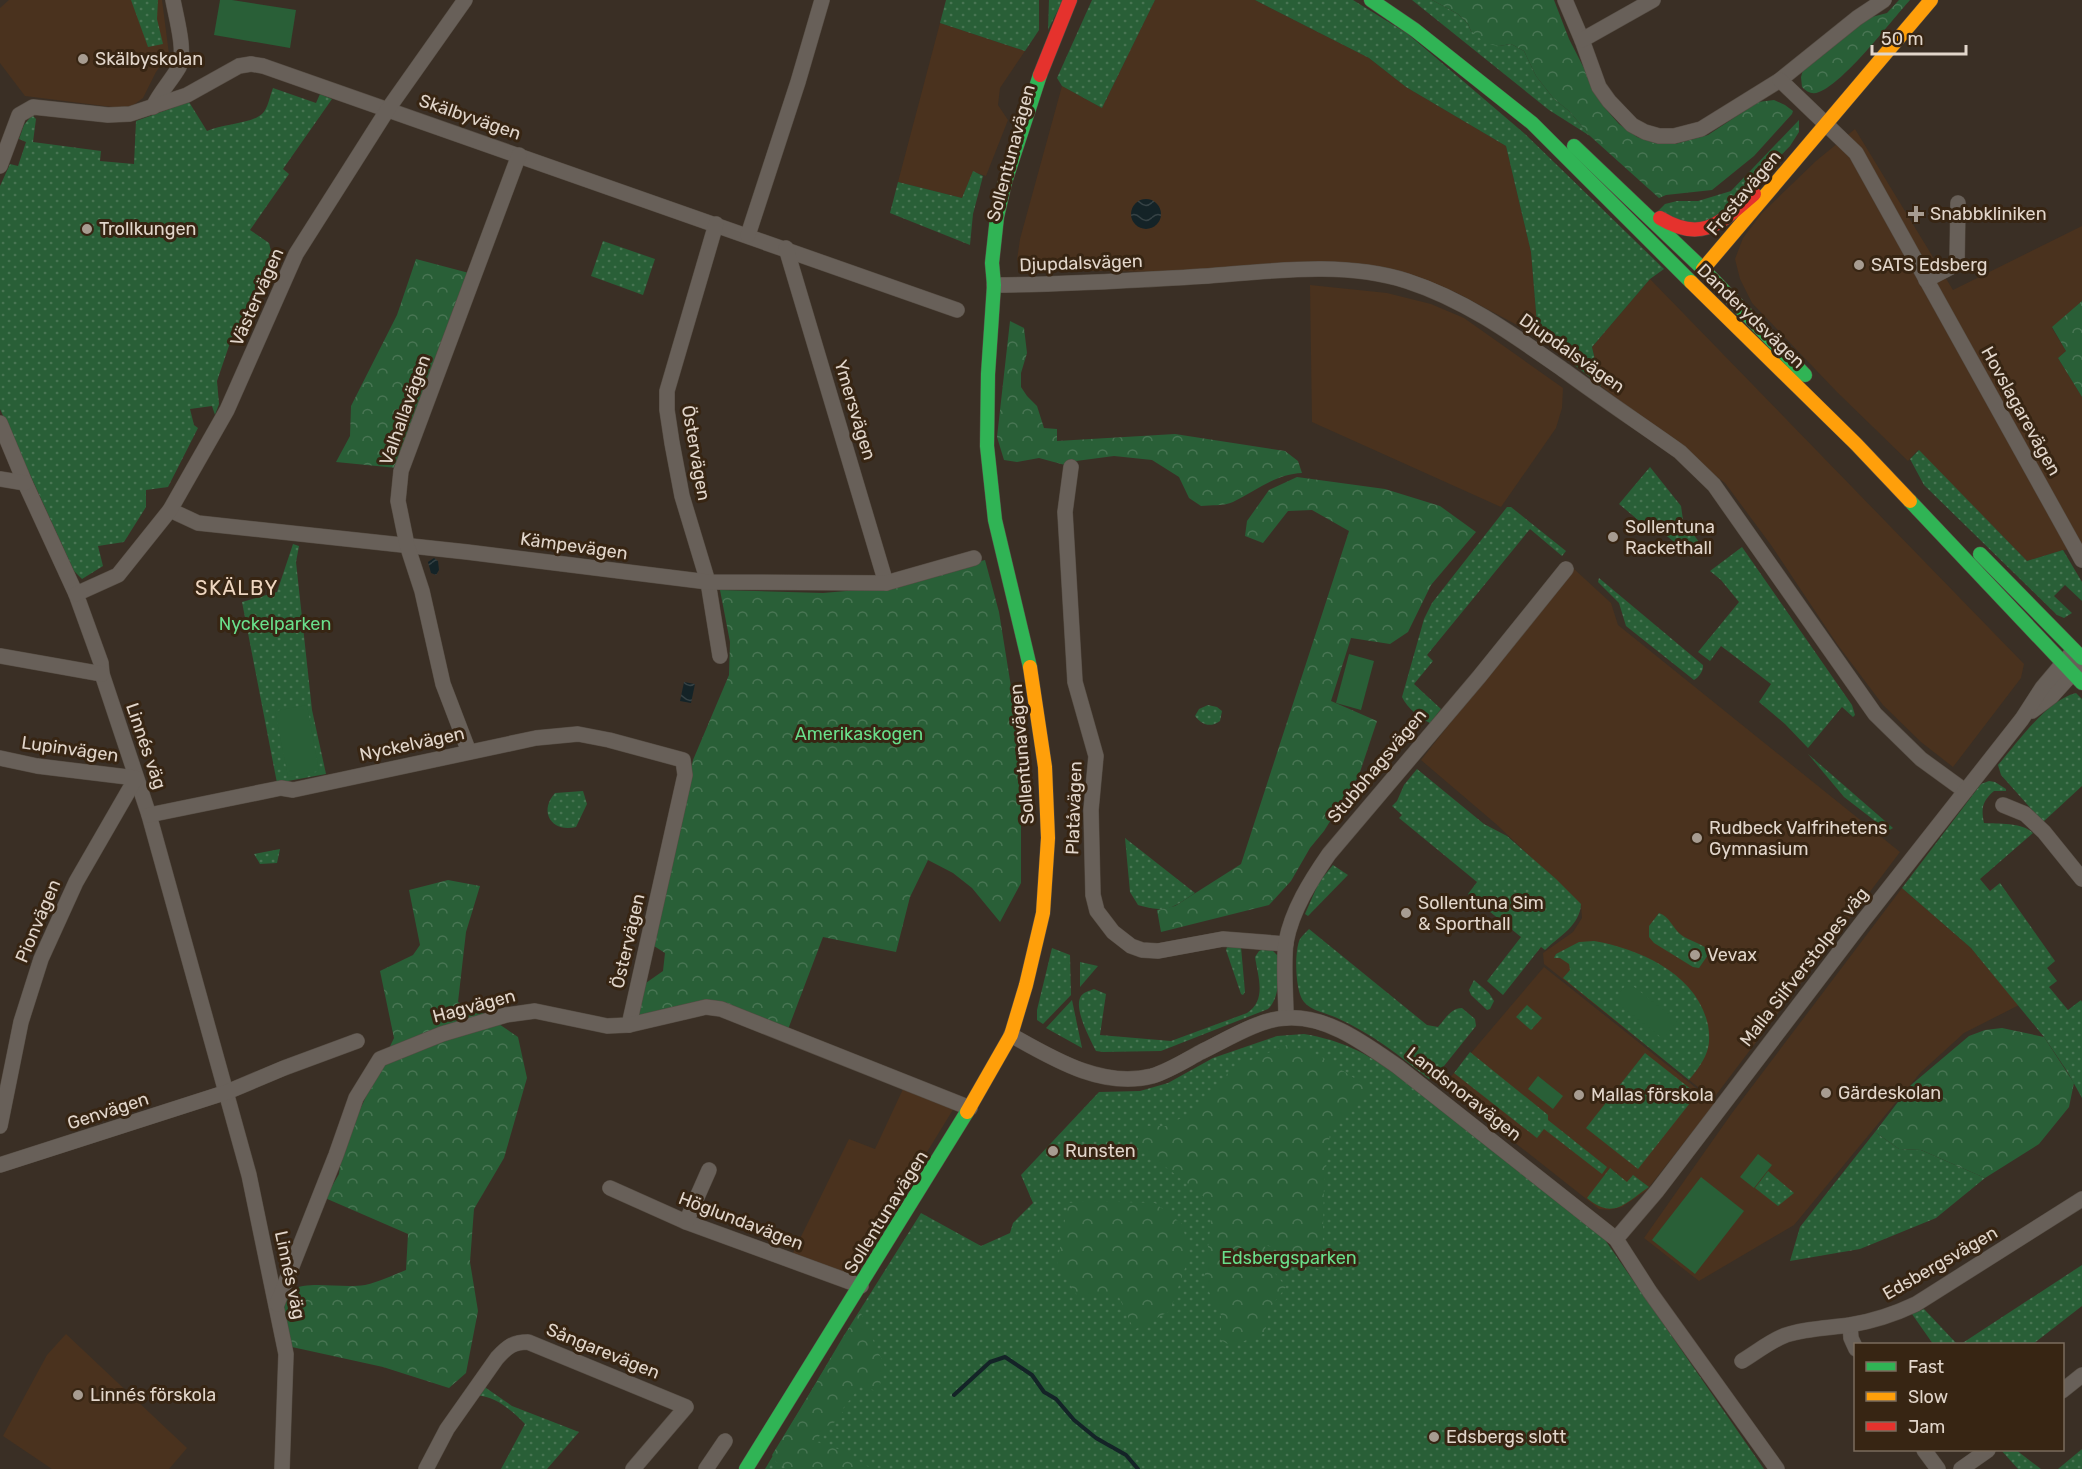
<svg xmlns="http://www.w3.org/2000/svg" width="2082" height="1469" font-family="Rubik,sans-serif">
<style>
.built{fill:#4a321e}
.green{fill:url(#green-dots)}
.forest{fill:url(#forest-crowns)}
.pitch{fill:#295f37}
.water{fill:url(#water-waves)}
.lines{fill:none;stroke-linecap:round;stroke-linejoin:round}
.stream{stroke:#142327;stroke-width:4}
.street-casing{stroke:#564d44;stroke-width:16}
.fast-casing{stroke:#564d44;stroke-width:15}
.slow-casing{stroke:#564d44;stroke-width:15}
.jam-casing{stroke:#564d44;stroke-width:15}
.street{stroke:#686059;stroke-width:15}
.fast{stroke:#30b455;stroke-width:14}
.slow{stroke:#ff9f0a;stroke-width:14}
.jam{stroke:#e5322d;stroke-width:14}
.poi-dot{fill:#a79c91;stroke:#372513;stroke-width:2}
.labels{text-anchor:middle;stroke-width:6;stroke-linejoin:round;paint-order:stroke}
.poi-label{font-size:18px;fill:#e2d6cb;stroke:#372513;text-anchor:start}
.street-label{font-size:18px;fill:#e2d6cb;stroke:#372513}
.park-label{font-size:18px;fill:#69df8b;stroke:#372513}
.neighbourhood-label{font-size:20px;letter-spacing:1.5px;fill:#eed6c0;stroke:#372513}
</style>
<defs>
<pattern id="green-dots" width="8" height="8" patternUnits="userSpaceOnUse" patternTransform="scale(1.5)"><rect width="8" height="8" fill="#295f37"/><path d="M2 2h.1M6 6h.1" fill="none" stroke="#487553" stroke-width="1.8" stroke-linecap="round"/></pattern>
<pattern id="forest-crowns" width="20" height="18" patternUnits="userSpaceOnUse" patternTransform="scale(1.5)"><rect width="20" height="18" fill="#295f37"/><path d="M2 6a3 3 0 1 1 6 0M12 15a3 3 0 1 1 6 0" fill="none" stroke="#487553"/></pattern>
<pattern id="water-waves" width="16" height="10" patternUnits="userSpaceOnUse" patternTransform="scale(1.5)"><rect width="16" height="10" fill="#142327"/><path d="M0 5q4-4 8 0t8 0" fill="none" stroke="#364245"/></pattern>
</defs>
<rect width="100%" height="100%" fill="#3a2f25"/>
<g class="built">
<path d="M9,0h153l7,54 -13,18 -13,26 -15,11 -103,-13 -25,-33v-55z"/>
<path d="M1155,0h100l114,58 37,29 100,59 25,106 7,84 -83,-44 -68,-18 -107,-11 -118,9 -129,-2 -16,-10 3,-21 42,-153 40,22z"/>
<path d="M940,23l85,28 -25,37 -2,17 10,15 -22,56 -13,-4 -11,26 -64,-16z"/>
<path d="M1855,129l98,161 129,-64v75l-30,27 14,23 -8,7 24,39v152l-19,1 -36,11 -109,-111 -10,11 -71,-69 -85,-89 -12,-24 -5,-20 8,-21 19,-25 54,-52z"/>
<path d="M1650,279l374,385 -3,14 -68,89 -32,-25 -38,-37 -46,-61 -66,-99 -46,-62 -124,-97 -9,-39z"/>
<path d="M1310,285l77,8 44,11 33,14 99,70 -1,20 -6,20 -55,79 -189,-85z"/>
<path d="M1573,568l38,35 7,22 282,227 -187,247 -169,-135 -1,-11 30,-21 9,-14 -1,-13 -85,-81 -75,-64z"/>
<path d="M1902,888l69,60 48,57 -55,28 -43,39 -127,153 -95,56 -55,-43 88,-125z"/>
<path d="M1544,967l171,136 -69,88 -24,16 -13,3 -10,-1 -156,-123z"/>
<path d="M904,1087l50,21 -105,171 -58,-22 58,-118 26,10z"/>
<path d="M66,1334l121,114 -18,21h-117l-49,-33 44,-81z"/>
</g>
<g class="green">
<path d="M131,0h27l-1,19 6,25 -15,3z"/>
<path d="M946,0h93v30l-14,21 -85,-28z"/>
<path d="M1049,0h14l-15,30z"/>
<path d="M1092,0h63l-53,108 -40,-22 -5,-8z"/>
<path d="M1255,0h98l55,34 117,100 139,135 -14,10 -58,68 9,39 -63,-50 -7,-84 -25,-106 -100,-59 -37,-29z"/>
<path d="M1412,0h20l26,14 10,10 3,7 28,15 12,-2 13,7 12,25 18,23 15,12 21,25 -41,-26z"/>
<path d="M273,88l43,15 4,-9 12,5 -49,70 6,5 -39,56 19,13 3,12 -19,42 1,25 -13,17 -9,-2 -15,44 2,23 -4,11 -3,-9 -22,3 4,16 4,3 -30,59 -22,3v17l-22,35 -26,4 5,20 -21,13 -8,-8 -74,-162v-223l10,-22 8,2 8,-24 -7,-3 5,-14 8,-10 4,4 -3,23 68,9 -1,10 34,3 2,-43 53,-19 18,29c15,-7 44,-7 55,-17 6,-5 8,-19 11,-26z"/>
<path d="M1799,120v12l-9,14 -58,59 -34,22 -40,-16 7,-7 12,-3h21l33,-10z"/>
<path d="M973,171l10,5 -10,38 -3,31 -80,-32 8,-31 64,16z"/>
<path d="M603,241l52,18 -12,36 -52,-19z"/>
<path d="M1919,450l108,111 36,-11 19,32v19l-17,-16 -11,11 18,17 -8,5 -7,-3 -133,-130 -14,-26z"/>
<path d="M1650,467l31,39 2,14 16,22 -1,11 -5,4 -45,-36 -4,4 -25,-21z"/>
<path d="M1507,507h4l55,44 -4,5 -32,-27 -103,126 6,6 -19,23 27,25 -11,14c-10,-5 -23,-15 -28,-26l22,-78 8,-16z"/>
<path d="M293,544l6,2 -3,16 16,148 14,64 -49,9 -35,-181 35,-10z"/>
<path d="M1742,547l110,158 3,10 -2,2 -11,-10 -34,41 -23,-24 -26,-22 12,-18 -50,-38 -11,15 -12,-9 41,-50 -18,-22 -11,-9z"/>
<path d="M1599,578l104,87c1,6 -5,13 -9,15l-68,-54 -7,-23 -21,-21z"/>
<path d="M2076,693l6,6v87l-39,36 -42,-47 -3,-10c20,-23 49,-65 78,-72z"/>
<path d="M1208,705l9,2 5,4 -2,10c-10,7 -18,4 -25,-5l4,-7z"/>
<path d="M1808,754l85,74 -5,3 -44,-34z"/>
<path d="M1417,769l67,55 23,12 49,43 25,25c-1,21 -21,32 -36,46l-4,-3 -38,48 -16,-14 34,-44 -53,-43 9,-12 -78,-64 3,-3 -10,-9 5,-5 7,-16z"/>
<path d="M1989,781l6,1 11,7v2h-12c-12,10 -13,18 -10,32 14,1 38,-1 49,10l-53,46 10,12 10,-8 55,78 -8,7 10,13 -8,6 19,23 13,-10 1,2v96l-15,-27 -23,-34 -73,-89 -69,-60 79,-104z"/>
<path d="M583,791l4,13 -11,23c-24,6 -38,-15 -21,-34z"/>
<path d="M1125,838l70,55c-24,16 -28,20 -57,12l-8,-13z"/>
<path d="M280,849l-3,14 -17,1 -6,-10z"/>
<path d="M1333,865l15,10 -40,41 -3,-2 14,-32z"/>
<path d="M1659,913c11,4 13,14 21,21 10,8 21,8 30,18l-11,16 -6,-1 -39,-24 -5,-6v-11z"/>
<path d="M1309,929l118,96 11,2c7,-8 13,-19 24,-19l13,11 1,7 -40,50 -7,3c-29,-23 -58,-46 -92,-61 -10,-5 -26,-7 -33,-16 -9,-10 -10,-51 -4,-63 2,-3 6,-7 9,-10z"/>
<path d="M1594,941c46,8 103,33 114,84 1,7 2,15 0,23 -3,12 -11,22 -19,32l-126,-102 7,-8 -1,-6 -9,-6h-6l2,-4 23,-12z"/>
<path d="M1228,945l13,2 4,45 -2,3 -2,-1 -15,-44z"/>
<path d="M1052,948l18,7 1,40 -28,29 -6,-4v-10z"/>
<path d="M1264,949h7l8,8c-1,16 2,40 -11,52l-107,42 -58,1 -7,-1c-6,-12 -23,-43 -15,-55 3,-4 8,-5 13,-7l12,5 -6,41 71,6 76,-28c20,-13 11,-36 8,-56l4,-6z"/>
<path d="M1080,962l18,4 -18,21z"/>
<path d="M1474,980l15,13 5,8 -4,8 -3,1 -16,-15 -2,-5z"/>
<path d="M1072,1000l10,48 -36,-20z"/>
<path d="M1527,1005l15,13 -11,12 -15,-13z"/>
<path d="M1304,1034c40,7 59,18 93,40l206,163 161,232h-999l78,-132 78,-124 60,33 29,-13 3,-10 20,-20 -12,-28 78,-83 41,-1 28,-8 45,-25 64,-22z"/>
<path d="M1470,1052l78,63v5l59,47 -5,7 -58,-45 -7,9 -83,-65z"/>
<path d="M1645,1053l52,41 -59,75 -52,-41z"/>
<path d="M1875,1132l24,17 22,1 64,28 -49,40 -76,31 -70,12 10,-34z"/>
<path d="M1610,1168l17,14 6,-7 16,12c-25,17 -36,33 -62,11z"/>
<path d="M1768,1171l26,22 -16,13 -23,-18z"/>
<path d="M2082,1265v41l-49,38h-72z"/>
<path d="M1924,1309l33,35h-24l-21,-30z"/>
<path d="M485,1383l1,5 26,18 67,26 -32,37h-46l24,-45c-12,-13 -33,-31 -51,-28z"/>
<path d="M2082,1449v20h-24z"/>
<path d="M2001,1450h15l25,19h-23z"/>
</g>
<g class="forest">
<path d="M1432,0h122l15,39 35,68 15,17 18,13 18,6 20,1 33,-9 50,-33 16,-2 11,5 8,6 -1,3 -38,42 -42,34 -46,5 -7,3 -69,-62 -21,-25 -15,-12 -18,-23 -12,-25 -13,-7 -12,2 -12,-2 -16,-13 -3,-7 -10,-10z"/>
<path d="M1899,0h11c-20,22 -66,83 -91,92 -7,3 -12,0 -17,-5l-1,-10 2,-7 65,-52 19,-5z"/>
<path d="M416,259l53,14 -72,195 -61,-6 14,-26 1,-30 46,-91z"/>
<path d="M2082,301v96l-24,-39 8,-7 -14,-24z"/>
<path d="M1010,321l14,7 3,25 -6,20v14l6,9 10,10 7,22 13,1v12l118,-7 110,17 13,10 4,12c-27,1 -46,18 -69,29 -9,4 -22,3 -32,4l-12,-8 -10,-21 -27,-17 -38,-4 -38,5 -11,4 -26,-7 -22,4 -13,-2 -7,-23z"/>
<path d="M1297,477l88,12 55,17 36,26 -45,53 -23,47 -18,12 -39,-6 -20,63 46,20 -18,54 -35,56 -14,17 -19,33 -22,24 -108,27 -4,-22 18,-4 66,-42 108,-333 -37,-21 -24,1 -25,32 -18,-7 2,-15 22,-31z"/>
<path d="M985,560l14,52 22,137v134l-21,39 -28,-34 -19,-15 -25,-13 -18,37 -14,55 -73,-15 -36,95 -72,-29 -79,14 7,-32 20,-14 2,-18 -11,-7 39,-186 36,-85 1,-33 -10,-52 103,3 46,-4z"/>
<path d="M448,880l32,6 -14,46 -8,70 26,12 34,23 9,41 -23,80 -30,51 -4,53 8,49 -12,62 -17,15 -66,-21 -91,-20 -8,-40 5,-17c23,-10 51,-1 76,-5 14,-3 28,-10 41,-15l2,-36 -83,-36 14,-24 4,-29 51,-107 -14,-67 33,-16 7,-10 -11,-55z"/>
<path d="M2002,1028l42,9 30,46 -5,24 -30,37 -54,34 -64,-28 -22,-1 -24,-17 36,-47 58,-49 16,-6z"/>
<path d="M1287,1045l29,9 54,34 -40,45 -6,53 -2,85 -57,-27 1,18 20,25 -17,22 -4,24 -34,13 -10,-6v-25l-17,-33 9,-78 -69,-54 -8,-8 7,-16h24l33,-19 32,-39z"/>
<path d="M1086,1201l69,2 27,21 8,30 -20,57 -36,19 -16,-35h-41l-20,-30 11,-62z"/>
<path d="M860,1311l25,56 -8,26 -14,-10 -22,28 5,5 -24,13 -5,13 24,8 31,19h-83l-13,-7 -4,-7z"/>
</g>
<g class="pitch">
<path d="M220,0h12l64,10 -6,38 -76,-13z"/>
<path d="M1349,654l25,7 -13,49 -25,-7z"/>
<path d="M307,705l12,66 -31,6 -13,-66z"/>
<path d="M1628,982l49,39 -14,18 -49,-39z"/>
<path d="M1538,1076l25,20 -10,13 -25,-20z"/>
<path d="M1758,1154l14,11 -18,23 -14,-11z"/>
<path d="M1701,1177l43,34 -49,63 -43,-34z"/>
</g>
<g class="water">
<circle cx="1146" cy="214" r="15"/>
<path d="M434,558l4,3 1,9 -3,5 -5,-2 -3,-11z"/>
<path d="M684,682l11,2 -4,19 -11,-2z"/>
</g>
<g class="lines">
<path class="stream" d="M954,1395l36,-33 15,-5 27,18 12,17 12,7 18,21 22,18 30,17 12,14"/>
<defs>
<g id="street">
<path d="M1565,0l17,40 17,47 10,14 23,24 13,7 14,4h15l27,-7 79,-49 77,-62 27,-18"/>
<path d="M1582,40l71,-40"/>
<path d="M1780,80l76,73 226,407"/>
<path d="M153,107c7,-15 18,-26 26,-40 7,-16 -3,-50 -6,-67"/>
<path d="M0,166l19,-51 14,-8 75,8 22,-1 57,-19 52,-29 12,-2 12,2 694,244"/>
<path d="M716,224l-49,167v19l5,33 10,53 26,86 12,74"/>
<path d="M748,235l50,-153 24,-82"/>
<path d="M786,248l100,335"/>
<path d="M1926,280l31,-16 1,-61"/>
<path d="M994,285c72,0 143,-5 214,-9 65,-5 136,-15 199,5 59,19 108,55 158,90 38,28 77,54 115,81l34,33 161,229 46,45 44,32"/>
<path d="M0,423l25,60 51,111 25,69 1,11 47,141 100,360 37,179 -4,115"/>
<path d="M1071,467l-6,45 10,170 21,74 -5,54 2,85 4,16 16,21 18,14 11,4 16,1 65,-12 63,5"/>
<path d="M0,479l25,4"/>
<path d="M170,510l28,13 269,29 241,30 178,1 88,-25"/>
<path d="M76,594l42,-19 52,-65 57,-100 69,-156 92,-145 77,-109"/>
<path d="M0,656l102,18"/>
<path d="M2032,711l20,-15 27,-30"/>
<path d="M469,752l-26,-68 -21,-93 -15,-46 -9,-44 3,-30 118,-316"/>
<path d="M0,758l37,8 99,12 -60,104 -35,77 -20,63 -21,104"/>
<path d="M2003,805l22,9 19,18 38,47"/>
<path d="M149,815l132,-27 12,2 243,-52 42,-4 31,6 74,20 2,15 -56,250"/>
<path d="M1286,1018c0,-23 -3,-54 0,-76 6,-32 25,-62 43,-88l150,-177 87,-108"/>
<path d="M1011,1035c41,23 91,54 141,41 17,-5 34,-16 49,-24 25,-12 58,-33 85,-34 41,-3 79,26 111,48l219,173 34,53 127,177"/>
<path d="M0,1165l227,-73 57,-24 73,-27"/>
<path d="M610,1188l76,34 175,64"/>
<path d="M686,1222l23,-52"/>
<path d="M1616,1239l41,-48 206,-270 159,-202 20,-31 27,-32"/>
<path d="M277,1304l59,-149 20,-57 24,-39 62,-25 64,-19 29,-4 72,15 22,-1 77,-18 15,2 249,99"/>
<path d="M1850,1325l1,13 5,11"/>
<path d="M1742,1361c15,-9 28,-20 44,-26 21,-7 43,-7 64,-10 24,-4 45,-11 66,-21l166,-105"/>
<path d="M2062,1391l20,-16"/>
<path d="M1924,1450l14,19"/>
<path d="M426,1469l21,-40 50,-71c10,-11 16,-16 31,-16l158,65 -53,62"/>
<path d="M706,1469l19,-28"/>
<path d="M1961,1469l27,-19"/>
</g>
<g id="fast">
<path d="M1371,0l44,30 117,93 159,159"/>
<path d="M1574,146l129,123 102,106"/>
<path d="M1910,501l172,182"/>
<path d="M1980,554l102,104"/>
<path d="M1030,667l-35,-147 -8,-74 1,-72 6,-89 -2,-22 5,-46 8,-35 35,-107"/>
<path d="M746,1469l221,-357"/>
</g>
<g id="slow">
<path d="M1703,269l228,-269"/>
<path d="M1691,282l165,162 54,57"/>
<path d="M967,1112l44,-77 15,-50 17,-72 5,-75 -3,-71 -15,-100"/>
</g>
<g id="jam">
<path d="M1040,75l30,-75"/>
<path d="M1660,218c43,26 61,4 94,-24"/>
</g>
</defs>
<use href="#street" class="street-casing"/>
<use href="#fast" class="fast-casing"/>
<use href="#slow" class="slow-casing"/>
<use href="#jam" class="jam-casing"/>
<use href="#street" class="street"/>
<use href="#fast" class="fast"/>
<use href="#slow" class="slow"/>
<use href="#jam" class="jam"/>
</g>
<g class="poi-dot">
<circle cx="83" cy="59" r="6"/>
<path d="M1913 205h6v6h6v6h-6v6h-6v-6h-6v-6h6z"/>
<circle cx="87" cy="229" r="6"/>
<circle cx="1859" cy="265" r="6"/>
<circle cx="1613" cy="537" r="6"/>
<circle cx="1697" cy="838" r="6"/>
<circle cx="1406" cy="913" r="6"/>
<circle cx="1695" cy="955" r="6"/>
<circle cx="1826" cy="1093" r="6"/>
<circle cx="1579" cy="1095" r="6"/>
<circle cx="1053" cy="1151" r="6"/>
<circle cx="78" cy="1395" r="6"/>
<circle cx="1434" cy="1437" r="6"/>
</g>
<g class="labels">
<g class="poi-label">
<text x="95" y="65">Skälbyskolan</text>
<text x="1930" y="220">Snabbkliniken</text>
<text x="99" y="235">Trollkungen</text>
<text x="1871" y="271">SATS Edsberg</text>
<text x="1625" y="533">Sollentuna<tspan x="1625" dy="21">Rackethall</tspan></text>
<text x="1709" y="834">Rudbeck Valfrihetens<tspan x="1709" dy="21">Gymnasium</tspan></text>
<text x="1418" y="909">Sollentuna Sim<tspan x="1418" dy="21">&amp; Sporthall</tspan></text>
<text x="1707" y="961">Vevax</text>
<text x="1838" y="1099">Gärdeskolan</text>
<text x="1591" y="1101">Mallas förskola</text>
<text x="1065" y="1157">Runsten</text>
<text x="90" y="1401">Linnés förskola</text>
<text x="1446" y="1443">Edsbergs slott</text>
</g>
<g class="street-label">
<text transform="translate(470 117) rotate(19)" y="6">Skälbyvägen</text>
<text transform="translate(1011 153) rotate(-75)" y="6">Sollentunavägen</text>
<text transform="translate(1744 193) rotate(-50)" y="6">Frestavägen</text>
<text transform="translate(1081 263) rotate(-2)" y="6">Djupdalsvägen</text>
<text transform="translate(257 297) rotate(-66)" y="6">Västervägen</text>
<text transform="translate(1751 316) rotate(44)" y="6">Danderydsvägen</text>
<text transform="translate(1572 353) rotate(35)" y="6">Djupdalsvägen</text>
<text transform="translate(405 410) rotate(-70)" y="6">Valhallavägen</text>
<text transform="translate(855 410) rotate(73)" y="6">Ymersvägen</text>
<text transform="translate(2021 411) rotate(61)" y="6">Hovslagarevägen</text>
<text transform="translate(696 453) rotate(80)" y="6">Östervägen</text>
<text transform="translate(574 546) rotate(8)" y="6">Kämpevägen</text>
<text transform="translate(412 744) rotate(-12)" y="6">Nyckelvägen</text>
<text transform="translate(146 746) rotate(71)" y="6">Linnés väg</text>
<text transform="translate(70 749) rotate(8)" y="6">Lupinvägen</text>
<text transform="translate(1022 754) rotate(-95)" y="6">Sollentunavägen</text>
<text transform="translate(1377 766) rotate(-50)" y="6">Stubbhagsvägen</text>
<text transform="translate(1074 808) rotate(-88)" y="6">Platåvägen</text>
<text transform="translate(38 921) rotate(-67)" y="6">Pionvägen</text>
<text transform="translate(628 941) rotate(-77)" y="6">Östervägen</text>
<text transform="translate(1804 967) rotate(-52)" y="6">Malla Silfverstolpes väg</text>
<text transform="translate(474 1006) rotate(-15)" y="6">Hagvägen</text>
<text transform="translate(1464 1094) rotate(38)" y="6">Landsnoravägen</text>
<text transform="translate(108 1111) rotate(-18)" y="6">Genvägen</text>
<text transform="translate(886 1212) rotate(-58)" y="6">Sollentunavägen</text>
<text transform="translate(741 1221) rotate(21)" y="6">Höglundavägen</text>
<text transform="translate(1940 1263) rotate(-30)" y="6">Edsbergsvägen</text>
<text transform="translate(290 1275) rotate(78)" y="6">Linnés väg</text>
<text transform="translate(603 1351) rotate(22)" y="6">Sångarevägen</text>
</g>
<g class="park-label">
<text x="275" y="630">Nyckelparken</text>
<text x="859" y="740">Amerikaskogen</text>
<text x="1289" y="1264">Edsbergsparken</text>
</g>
<g class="neighbourhood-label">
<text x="237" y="595">SKÄLBY</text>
</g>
</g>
<rect x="1854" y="1343" width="210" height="108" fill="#372513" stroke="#7b6c5d" stroke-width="1.5"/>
<rect x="1866" y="1362" width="30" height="9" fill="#30b455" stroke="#7b6c5d" stroke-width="1.5"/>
<text x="1908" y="1373" font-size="18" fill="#e2d6cb">Fast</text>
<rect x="1866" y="1392" width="30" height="9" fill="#ff9f0a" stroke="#7b6c5d" stroke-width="1.5"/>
<text x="1908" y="1403" font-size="18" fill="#e2d6cb">Slow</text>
<rect x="1866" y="1422" width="30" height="9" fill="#e5322d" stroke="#7b6c5d" stroke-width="1.5"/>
<text x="1908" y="1433" font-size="18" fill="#e2d6cb">Jam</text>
<path d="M1872 45v9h94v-9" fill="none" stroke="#e2d6cb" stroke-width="3"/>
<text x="1881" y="45" font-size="18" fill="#e2d6cb" stroke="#372513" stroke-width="4.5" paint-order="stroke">50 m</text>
</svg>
